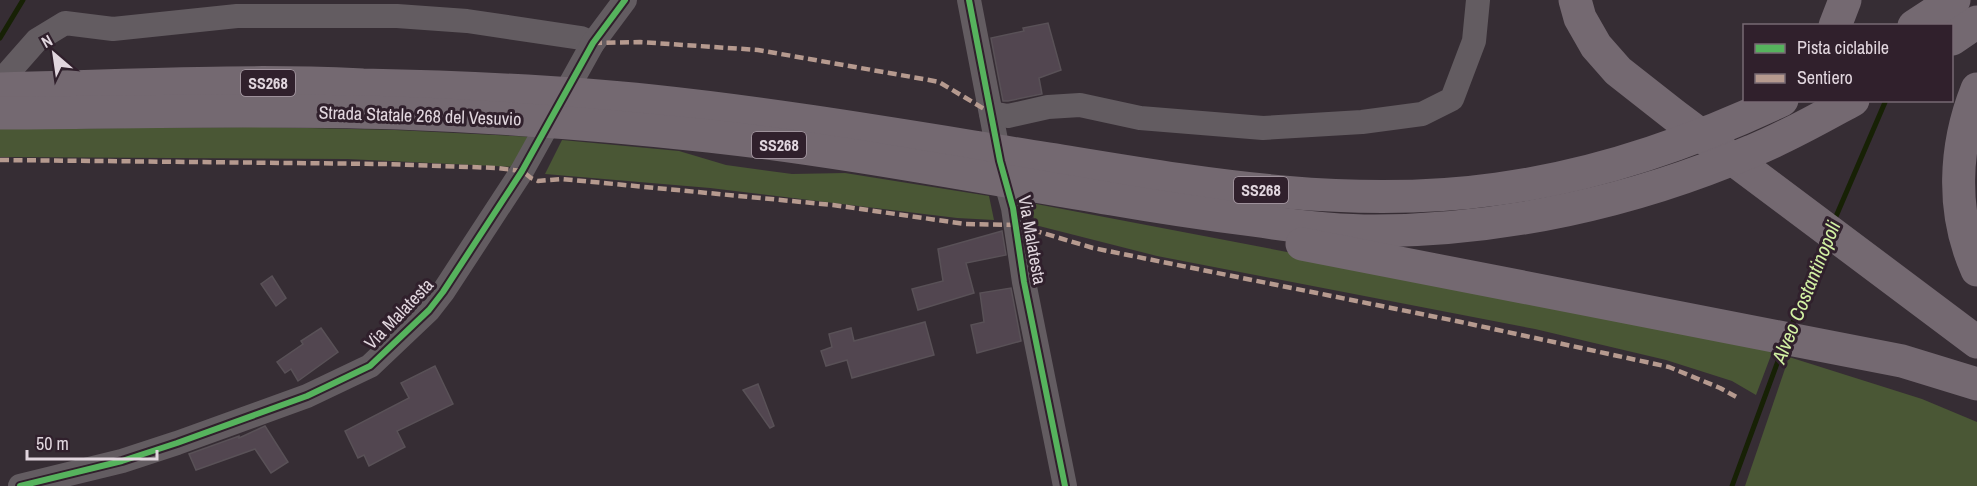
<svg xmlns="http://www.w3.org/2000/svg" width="1977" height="486" font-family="'Archivo Narrow',sans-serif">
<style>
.green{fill:#4a5735}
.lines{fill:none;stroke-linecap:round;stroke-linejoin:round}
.stream{stroke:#172105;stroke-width:5}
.building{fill:#524650;stroke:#595157;stroke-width:1.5}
.minor{stroke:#635c61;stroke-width:24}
.highway{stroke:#746971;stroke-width:33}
.quiet{stroke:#b69a8f;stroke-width:4.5;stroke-dasharray:9 4.5;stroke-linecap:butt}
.cycleway-casing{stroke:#30202c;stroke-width:10}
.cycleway{stroke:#56b35d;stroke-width:6}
.labels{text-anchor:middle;stroke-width:6;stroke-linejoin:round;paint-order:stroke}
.shield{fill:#30202c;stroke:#ac9fa9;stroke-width:1.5}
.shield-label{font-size:16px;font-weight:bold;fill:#e1d6de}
.street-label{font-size:18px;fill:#e1d6de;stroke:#30202c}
.water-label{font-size:20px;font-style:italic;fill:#d2f1a3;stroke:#30202c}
</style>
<rect width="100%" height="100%" fill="#362d34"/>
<g class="green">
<path d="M265,127l130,3 139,7 -18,30 -169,-8 -347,-2v-28z"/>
<path d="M562,140l117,11 47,14 66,9 53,-1 144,23 5,24 -37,-2 -247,-30 -165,-14z"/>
<path d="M1031,203l324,62 418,85 -17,45 -24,-14 -66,-21 -131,-31 -378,-73 -122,-31z"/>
<path d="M1789,357l133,42 55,23v64h-232z"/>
</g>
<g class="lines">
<g class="stream">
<path d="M0,38l23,-38"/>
<path d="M1834,221l52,-121"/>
<path d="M1790,330l36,-89"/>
<path d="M1732,486l50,-136"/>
</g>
</g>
<g class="building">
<path d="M1048,23l13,47 -22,8 3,16 -34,7h-5l-12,-63 33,-7 -1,-3z"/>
<path d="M1002,231l4,24 -40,8 8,30 -56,17 -6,-21 31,-8 -5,-32z"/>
<path d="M272,276l14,22 -10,8 -15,-22z"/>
<path d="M1011,288l10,53 -44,12 -6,-28 13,-3 -4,-29z"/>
<path d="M925,322l9,33 -82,23 -5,-18 -21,6 -5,-15 11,-4 -3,-13 22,-6 3,13z"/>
<path d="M321,328l17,24 -40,29 -7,-12 -6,4 -8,-11 26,-18 -2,-3z"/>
<path d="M435,366l18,38 -56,27 8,16 -36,19 -5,-11 -6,3 -13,-27 64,-33 -8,-15z"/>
<path d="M758,384l16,42 -4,2 -27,-38z"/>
<path d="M265,426l23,36 -17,11 -16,-24 -59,21 -7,-16 50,-18v2z"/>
</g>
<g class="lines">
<g class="minor">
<path d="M969,0l31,161 13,47 11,74 41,204"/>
<path d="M0,82l37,-42 28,-17 48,6 124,-13h160l70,5 114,17 12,5"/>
<path d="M991,113l17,3 40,-9 32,-2 60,13 123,10 99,-6 60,-8 30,-15 22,-58 4,-41"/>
<path d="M20,486l102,-25 55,-18 130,-47 63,-30 59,-56 14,-18 79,-121 71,-128 32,-43"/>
</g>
<g class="highway">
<path d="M1575,0l5,18 16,28 22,25 56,44 303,227"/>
<path d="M1835,26l10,-26"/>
<path d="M1914,26l40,-26"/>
<path d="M1952,39l25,-17"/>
<path d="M0,89c76,-2 151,-5 227,-6 45,-1 90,0 136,2 96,2 193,6 289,16 142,15 281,40 422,62 140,23 282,46 423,26 100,-13 194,-46 285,-89"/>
<path d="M1977,89c-23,58 -26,123 0,181"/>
<path d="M0,113c133,-1 265,-4 398,0 104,4 208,12 311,23 135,15 269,41 403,63 46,8 93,15 140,21 41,6 82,11 123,11 129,-1 258,-29 377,-80 35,-14 68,-33 101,-51"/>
<path d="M1302,244l600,117 75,23"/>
</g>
<g class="quiet">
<path d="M593,43l47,-1 118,8 171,30 10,2 52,31"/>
<path d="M0,160l385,4 112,4 25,3 9,7 7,3 24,-2 271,26 132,19 51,1 77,23 368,74 208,45 51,21 20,11"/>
</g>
<defs>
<g id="cycleway">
<path d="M969,0l31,161 13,47 11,74 41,204"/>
<path d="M20,486l102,-25 55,-18 130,-47 63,-30 59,-56 14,-18 79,-121 71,-128 32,-43"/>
</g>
</defs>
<use href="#cycleway" class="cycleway-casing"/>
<use href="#cycleway" class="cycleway"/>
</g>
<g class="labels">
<g class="shield">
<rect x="241" y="70" width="54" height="26" rx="4.5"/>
<rect x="752" y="132" width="54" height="26" rx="4.5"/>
<rect x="1234" y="177" width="54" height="26" rx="4.5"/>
</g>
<g class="shield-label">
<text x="268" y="89">SS268</text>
<text x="779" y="151">SS268</text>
<text x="1261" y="196">SS268</text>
</g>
<g class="street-label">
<text transform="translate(420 116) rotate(2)" y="6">Strada Statale 268 del Vesuvio</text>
<text transform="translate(1032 240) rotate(80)" y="6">Via Malatesta</text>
<text transform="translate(399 314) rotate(-46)" y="6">Via Malatesta</text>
</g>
<g class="water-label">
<text transform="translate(1806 292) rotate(-68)" y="7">Alveo Costantinopoli</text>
</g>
</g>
<rect x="1743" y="24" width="210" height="78" fill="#30202c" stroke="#776973" stroke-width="1.5"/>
<rect x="1755" y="44" width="30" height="9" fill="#56b35d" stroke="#776973" stroke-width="1.5"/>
<text x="1797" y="54" font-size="18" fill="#e1d6de">Pista ciclabile</text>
<rect x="1755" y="74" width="30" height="9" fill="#b69a8f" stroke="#776973" stroke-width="1.5"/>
<text x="1797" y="84" font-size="18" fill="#e1d6de">Sentiero</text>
<g transform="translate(54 54) rotate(331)" stroke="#30202c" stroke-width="4.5" paint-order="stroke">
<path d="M0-4.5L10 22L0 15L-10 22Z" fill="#e1d6de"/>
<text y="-9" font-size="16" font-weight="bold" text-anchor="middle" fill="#e1d6de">N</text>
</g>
<path d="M27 450v9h130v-9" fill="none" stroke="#e1d6de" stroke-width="3"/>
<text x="36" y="450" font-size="18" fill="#e1d6de" stroke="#30202c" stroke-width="4.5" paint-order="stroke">50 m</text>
</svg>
